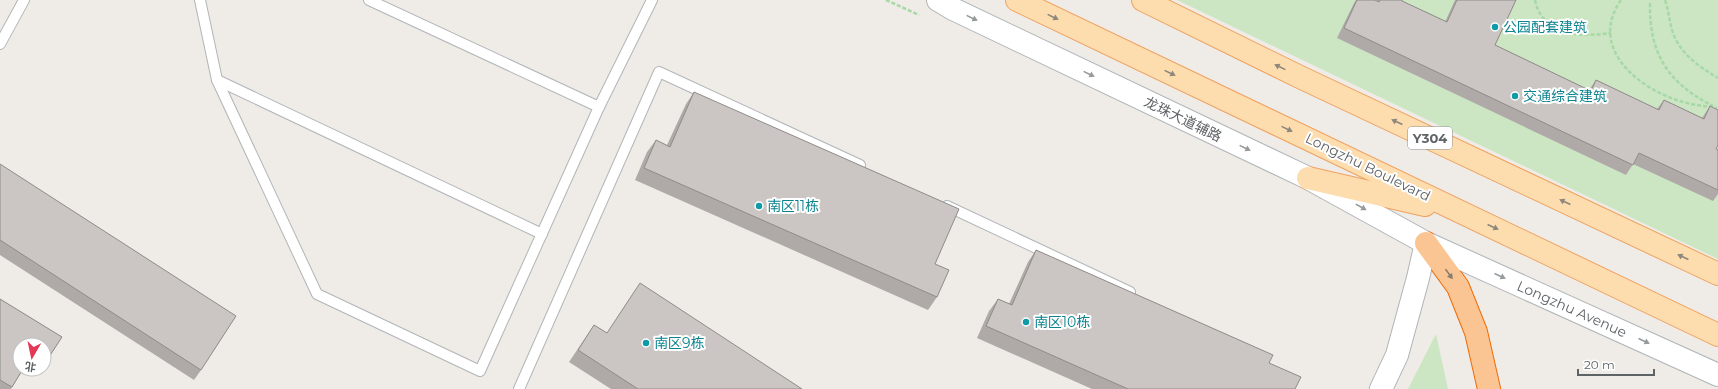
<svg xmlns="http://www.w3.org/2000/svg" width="1718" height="389" font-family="Montserrat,'Noto Sans SC',sans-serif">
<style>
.green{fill:#cce6c3}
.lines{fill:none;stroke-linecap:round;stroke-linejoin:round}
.lane-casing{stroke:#b1b5b8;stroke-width:12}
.secondary-casing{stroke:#b0b5b8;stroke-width:24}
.primary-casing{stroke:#eea261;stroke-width:24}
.highway-casing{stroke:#ef6b06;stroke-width:24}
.path{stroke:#a7d8a7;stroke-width:2.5;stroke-dasharray:4 2;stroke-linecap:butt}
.lane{stroke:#fff;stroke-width:10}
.secondary{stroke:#fff;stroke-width:22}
.primary{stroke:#fddcae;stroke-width:22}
.highway{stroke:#fac592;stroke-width:22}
.wall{fill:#afaaa8}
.building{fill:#cbc6c3;stroke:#8e8b88}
.oneway{fill:#8e877c}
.oneway2{fill:#969a9c}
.oneway3{fill:#857c71}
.culture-dot{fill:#0f9aa8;stroke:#fff;stroke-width:1.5}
.labels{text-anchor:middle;stroke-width:4;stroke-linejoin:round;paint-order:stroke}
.shield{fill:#fff;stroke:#8e9294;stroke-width:1}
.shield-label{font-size:13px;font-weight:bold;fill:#5e6366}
.culture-label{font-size:14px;fill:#0d838f;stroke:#fff;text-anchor:start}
.street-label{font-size:14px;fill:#5e6366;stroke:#fff}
</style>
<rect width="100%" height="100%" fill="#efebe6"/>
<g class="green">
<path d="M1177,0h541v259z"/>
<path d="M1436,334l12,55h-40z"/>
</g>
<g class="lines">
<defs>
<g id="lane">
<path d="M200,0l17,80 100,214 163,77 119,-264"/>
<path d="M369,0l230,107 53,-107"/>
<path d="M0,44l24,-44"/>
<path d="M217,80l325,154"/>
<path d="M947,206l183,86"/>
<path d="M519,389l140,-317 201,93"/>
</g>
<g id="secondary">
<path d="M938,0l15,9 355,169 118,65 292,132"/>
<path d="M1381,389l16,-34 21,-77 8,-35"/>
</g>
<g id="primary">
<path d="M1017,0l701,335"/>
<path d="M1143,0l159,78 416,196"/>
<path d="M1308,178l117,27"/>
</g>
<path id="highway" d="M1426,243l32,44 18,45 13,57"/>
</defs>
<use href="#lane" class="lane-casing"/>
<use href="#secondary" class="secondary-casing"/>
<use href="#primary" class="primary-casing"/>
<use href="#highway" class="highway-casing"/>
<g class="path">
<path d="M886,0l33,15"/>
<path d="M1535,0c1,5 3,11 6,15 15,23 46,21 70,18"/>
<path d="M1621,0c-33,47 16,88 59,101 12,4 25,5 37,7"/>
<path d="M1665,0c4,11 4,20 7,30 7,23 26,36 46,48"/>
<path d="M1650,3c-1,51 18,80 63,103"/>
</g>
<use href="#lane" class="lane"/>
<use href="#secondary" class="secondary"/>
<use href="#primary" class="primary"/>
<use href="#highway" class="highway"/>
</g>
<g class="wall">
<path d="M1356,0h19l2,1v-1h25v1l43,21 10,-22h61l-21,45 94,45 7,-10 61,29 7,-9 38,18 8,-12 6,43 2,1v44l-5,7 -80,-37 -7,11 -289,-137 17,-35z"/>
<path d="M694,92l241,172 2,33 -9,13 -293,-130 12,-28 9,-12 11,5 19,-41z"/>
<path d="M0,164l201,206 -7,10 -194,-125z"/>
<path d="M1036,250l233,113 26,26h-203l-115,-51 12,-27 9,-12 11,5 19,-42z"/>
<path d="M0,299l62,38 -18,28v-20h-24l3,24 -12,20h-11z"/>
<path d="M594,325l13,8 195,56h-191l-42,-27z"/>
<path d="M25,369h16l-5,7z"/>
</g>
<g class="building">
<path d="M1357,0h18l4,2 1,-2h22v1l45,21 10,-22h59l-21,45 96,46 5,-11 63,30 5,-10 40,19 6,-13 8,4v35l-2,4 2,1v40l-79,-37 -6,12 -289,-137z"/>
<path d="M694,92l265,117 -24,55 14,6 -12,27 -293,-129 12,-28 14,7z"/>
<path d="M0,164l236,152 -35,54 -201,-130z"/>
<path d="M1036,250l237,105 -4,8 32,14 -6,12h-167l-142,-63 12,-27 14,6z"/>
<path d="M640,283l162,106h-164l-60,-39 16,-25 13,8z"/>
<path d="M0,299l62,38 -17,26h-1v-18h-24v24h3l-11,18 -12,-7z"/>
</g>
<defs><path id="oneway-solid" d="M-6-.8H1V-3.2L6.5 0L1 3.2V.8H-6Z"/></defs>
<g class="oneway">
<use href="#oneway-solid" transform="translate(1053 17) rotate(26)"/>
<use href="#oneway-solid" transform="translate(1280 67) rotate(-154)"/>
<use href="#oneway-solid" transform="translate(1170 73) rotate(26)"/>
<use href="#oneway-solid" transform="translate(1397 122) rotate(-155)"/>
<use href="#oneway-solid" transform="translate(1287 129) rotate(26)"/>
<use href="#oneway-solid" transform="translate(1565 202) rotate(-155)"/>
<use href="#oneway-solid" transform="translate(1493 227) rotate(25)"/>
<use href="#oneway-solid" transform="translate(1683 257) rotate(-155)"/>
</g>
<g class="oneway2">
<use href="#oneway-solid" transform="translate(972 18) rotate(26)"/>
<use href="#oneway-solid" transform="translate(1089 74) rotate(26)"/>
<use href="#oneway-solid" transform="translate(1245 148) rotate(26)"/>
<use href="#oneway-solid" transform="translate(1361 207) rotate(29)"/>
<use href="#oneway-solid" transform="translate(1500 276) rotate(24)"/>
<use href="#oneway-solid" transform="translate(1644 341) rotate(24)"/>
</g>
<use class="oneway3" href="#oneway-solid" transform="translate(1449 274) rotate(54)"/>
<g class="culture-dot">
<circle cx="1495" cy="27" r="4"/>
<circle cx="1515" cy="96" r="4"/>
<circle cx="759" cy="206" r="4"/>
<circle cx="1026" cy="322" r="4"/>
<circle cx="646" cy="343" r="4"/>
</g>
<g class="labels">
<rect class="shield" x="1408" y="127" width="44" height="22" rx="3"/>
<g class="shield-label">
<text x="1430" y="143">Y304</text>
</g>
<g class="culture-label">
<text x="1503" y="32">公园配套建筑</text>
<text x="1523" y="101">交通综合建筑</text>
<text x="767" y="211">南区11栋</text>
<text x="1034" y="327">南区10栋</text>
<text x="654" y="348">南区9栋</text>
</g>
<g class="street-label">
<text transform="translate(1183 119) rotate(26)" y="5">龙珠大道辅路</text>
<text transform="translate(1368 167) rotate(26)" y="5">Longzhu Boulevard</text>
<text transform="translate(1572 309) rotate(24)" y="5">Longzhu Avenue</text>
</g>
</g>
<g transform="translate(32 357) rotate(189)"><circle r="19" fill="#ffffff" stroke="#bfc1c2"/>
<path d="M0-3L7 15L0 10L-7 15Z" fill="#e53756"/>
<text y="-6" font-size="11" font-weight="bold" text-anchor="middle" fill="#5e6366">北</text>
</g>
<path d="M1578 369v6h76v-6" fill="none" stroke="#5e6366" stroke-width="2"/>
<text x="1584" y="369" font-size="12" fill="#5e6366" stroke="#ffffff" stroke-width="3" paint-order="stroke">20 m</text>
</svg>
